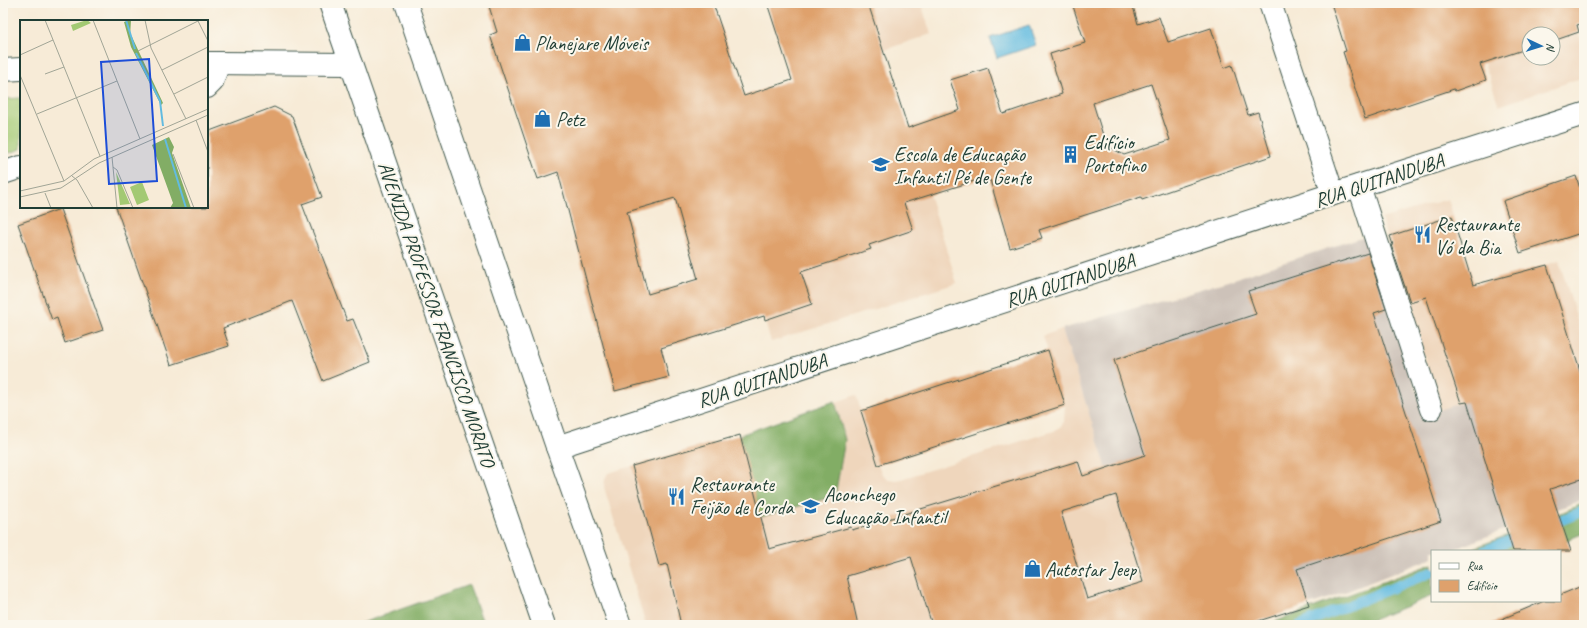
<svg xmlns="http://www.w3.org/2000/svg" width="1587" height="628" font-family="Caveat,sans-serif">
<style>
.built{fill:#efd6bc;fill-rule:evenodd}
.industrial{fill:#cdc2b9}
.green{fill:#a3c973;stroke:#618354}
.forest{fill:#82ad65;stroke:#50754c}
.water{fill:#62bbe0;stroke:#407c8a}
.lines{fill:none;stroke-linecap:round;stroke-linejoin:round}
.stream{stroke:#62bbe0;stroke-width:10}
.building{fill:#dfa16c;fill-rule:evenodd}
.minor-casing{stroke:#3f574c;stroke-width:24}
.highway-casing{stroke:#3f574c;stroke-width:24}
.minor{stroke:#fff;stroke-width:22}
.highway{stroke:#fff;stroke-width:22}
.labels{text-anchor:middle;stroke-width:4;stroke-linejoin:round;paint-order:stroke}
.poi-label{font-size:20px;fill:#1f3d34;stroke:#fbf7ec;text-anchor:start}
.street-label{font-size:20px;fill:#1f3d34;stroke:#fbf7ec}
.inset-river{fill:none;stroke:#62bbe0;stroke-width:2}
.inset-road{fill:none;stroke:#a1a596;stroke-width:1}
.view{fill:#1d4ed8;fill-opacity:0.15;stroke:#1d4ed8;stroke-width:2}
.inset-edge{fill:none;stroke:#1f3d34;stroke-width:2}
</style>
<rect width="100%" height="100%" fill="#fbf7ec"/>
<filter id="ink" filterUnits="userSpaceOnUse"><feTurbulence type="fractalNoise" baseFrequency=".025" numOctaves="2"/><feDisplacementMap in="SourceGraphic" scale="8" xChannelSelector="R" yChannelSelector="G"/><feConvolveMatrix kernelMatrix="1 2 1 2 8 2 1 2 1" color-interpolation-filters="sRGB"/></filter>
<filter id="wash" filterUnits="userSpaceOnUse"><feTurbulence type="fractalNoise" baseFrequency=".012" numOctaves="4" result="noise"/><feDisplacementMap in="SourceGraphic" scale="16" xChannelSelector="R" yChannelSelector="G"/><feGaussianBlur stdDeviation="0.9" result="paint"/><feColorMatrix in="noise" values="0 0 0 0 0 0 0 0 0 0 0 0 0 0 0 0 0 1.4 0 .05"/><feComposite in="paint" operator="in"/></filter>
<g filter="url(#wash)">
<rect width="100%" height="100%" fill="#f7ebd7"/>
<g class="built">
<path d="M818,3h103l10,31 -47,16 73,233 -186,59 -27,-90v-156l94,-32z"/>
<path d="M1464,3h105l15,44v30l-85,29zM1529,34h24v24h-24z"/>
<path d="M1448,199l27,86 84,-24 25,80v22l-143,47 -60,-191z"/>
<path d="M1062,329l95,296h-511l-42,-138 1,-8 3,-6 132,-38 116,-40 22,70 4,9 6,5 7,1 6,-1 153,-48 6,-4 4,-5 1,-17 -22,-69z"/>
</g>
<path class="industrial" d="M1368,235l56,180 160,-52v136l-135,52h-17v7l-102,40 -84,27 -103,-43 -81,-253 166,-48z"/>
<path class="green" d="M21,98v51l-18,6v-56z"/>
<g class="forest">
<path d="M835,401l10,39 -10,56 -75,21 -20,-82z"/>
<path d="M1584,503v30l-43,18h-75l61,-23z"/>
<path d="M1432,564v32l-72,29h-94z"/>
<path d="M469,585l15,40h-128z"/>
</g>
<path class="water" d="M1029,25l7,20 -39,13 -7,-20z"/>
<g class="lines">
<g class="stream">
<path d="M1549,525l35,-14"/>
<path d="M1484,551l37,-15"/>
<path d="M1300,625l132,-53"/>
</g>
</g>
<g id="blocks">
<g class="building">
<path d="M488,3h225l31,93 48,-16 -25,-77h101l40,125 52,-18 -10,-30 38,-12 15,46 59,-20 -12,-40 35,-11 -13,-40h60l6,21 21,-7 9,25 43,-14 13,40 8,-3 16,50 10,-3 13,44 -129,44 -1,-3 -102,33 3,8 -32,10 -20,-68 -5,1 -1,-3 -80,25 9,27 -44,15 2,4 -70,23 11,32 -47,16 -1,-4 -103,32 8,29 -54,14 -57,-219 -20,7 -48,-144 7,-3zM1151,84l19,56 -46,15 -18,-10 -13,-42zM675,198l23,81 -50,15 -21,-82z"/>
<path d="M1331,3h253v20l-7,2 2,7 -26,9v-7h-24v14l-49,16 6,16 -31,11 -1,-2 -89,30 -22,-67 3,-1z"/>
<path d="M274,107l18,9 30,81 -20,7 45,117 6,-2 17,43 -47,19 -31,-80 -69,27 6,18 -58,19 -55,-158h91v-75z"/>
<path d="M1576,176l8,25v31l-64,21 -17,-52z"/>
<path d="M60,209l43,121 -38,13 -8,-25 -5,2 -34,-96z"/>
<path d="M1452,216l21,69 74,-20 37,118v95l-34,11 21,62h-58l-46,-149 -6,1 -35,-106 -16,5 -19,-57h2l-3,-9z"/>
<path d="M1368,253l18,56 -12,4 67,208 -144,48 12,36 -63,20h-314l-21,-68 -64,19 11,49h-177l-14,-61 -8,2 -27,-100 108,-31 29,114 82,-22 1,3 226,-69 5,15 62,-21 -31,-95 142,-46 -8,-23zM1116,495l27,87 -56,17 -26,-87z"/>
<path d="M1048,350l17,55 -187,60 -17,-54z"/>
<path d="M1584,585v40h-96l56,-24h16v-6z"/>
</g>
</g>
</g>
<g filter="url(#ink)">
<use href="#blocks" fill-opacity="0" stroke="#3f574c" stroke-width="1"/>
<g class="lines">
<defs>
<g id="minor">
<path d="M1270,3l63,191"/>
<path d="M207,63l144,1"/>
<path d="M3,70l18,-1"/>
<path d="M207,87l5,-5 7,-19"/>
<path d="M3,173l18,-6"/>
<path d="M1359,186l72,223"/>
<path d="M557,447l776,-253 251,-80"/>
</g>
<g id="highway">
<path d="M330,3l214,622"/>
<path d="M406,3l151,444 63,178"/>
</g>
</defs>
<use href="#minor" class="minor-casing"/>
<use href="#highway" class="highway-casing"/>
<use href="#minor" class="minor"/>
<use href="#highway" class="highway"/>
</g>
</g>
<defs>
<symbol id="shop-bare" viewBox="-9 -9 18 18"><path d="M-5-2.5h2.3a2.7 3.5 0 0 1 5.4 0H5L5.5 6h-11ZM-1.5-2.5h3a1.5 2.3 0 0 0-3 0Z" fill="#1f6fb2" stroke="#fbf7ec" stroke-width="2.5" paint-order="stroke"/></symbol>
<symbol id="building-bare" viewBox="-9 -9 18 18"><path d="M-4-6H4V6H1V3H-1V6H-4ZM-2.5-4.3h1.7v1.8h-1.7ZM.8-4.3h1.7v1.8H.8ZM-2.5-1h1.7V.8h-1.7ZM.8-1h1.7V.8H.8Z" fill="#1f6fb2" stroke="#fbf7ec" stroke-width="2.5" paint-order="stroke"/></symbol>
<symbol id="school-bare" viewBox="-9 -9 18 18"><path d="M0-5L7-2L0 1L-7-2ZM-4 1L0 2.5L4 1V4Q0 6-4 4Z" fill="#1f6fb2" stroke="#fbf7ec" stroke-width="2.5" paint-order="stroke"/></symbol>
<symbol id="restaurant-bare" viewBox="-9 -9 18 18"><path d="M-5-6h1v4h1v-4h1v4h1v-4h1v5L-1.5 .5V6h-2V.5L-5-1ZM5-6V6H3V1.5H1.5Q1.5-4 5-6Z" fill="#1f6fb2" stroke="#fbf7ec" stroke-width="2.5" paint-order="stroke"/></symbol>
</defs>
<g fill-rule="evenodd">
<use href="#shop-bare" x="510" y="30" width="25" height="25"/>
<use href="#shop-bare" x="530" y="106" width="25" height="25"/>
<use href="#building-bare" x="1058" y="142" width="25" height="25"/>
<use href="#school-bare" x="868" y="152" width="25" height="25"/>
<use href="#restaurant-bare" x="1410" y="222" width="25" height="25"/>
<use href="#restaurant-bare" x="664" y="484" width="25" height="25"/>
<use href="#school-bare" x="798" y="494" width="25" height="25"/>
<use href="#shop-bare" x="1020" y="556" width="25" height="25"/>
</g>
<g class="labels">
<g class="poi-label">
<text x="535" y="50">Planejare Móveis</text>
<text x="556" y="126">Petz</text>
<text x="1084" y="149">Edifício<tspan x="1084" dy="23">Portofino</tspan></text>
<text x="894" y="161">Escola de Educação<tspan x="894" dy="23">Infantil Pé de Gente</tspan></text>
<text x="1435" y="231">Restaurante<tspan x="1435" dy="23">Vó da Bia</tspan></text>
<text x="690" y="491">Restaurante<tspan x="690" dy="23">Feijão de Corda</tspan></text>
<text x="824" y="501">Aconchego<tspan x="824" dy="23">Educação Infantil</tspan></text>
<text x="1045" y="576">Autostar Jeep</text>
</g>
<g class="street-label">
<text transform="translate(1379 180) rotate(-18)" y="7">RUA QUITANDUBA</text>
<text transform="translate(1070 280) rotate(-18)" y="7">RUA QUITANDUBA</text>
<text transform="translate(437 314) rotate(71)" y="7">AVENIDA PROFESSOR FRANCISCO MORATO</text>
<text transform="translate(762 380) rotate(-18)" y="7">RUA QUITANDUBA</text>
</g>
</g>
<g transform="translate(20 20)">
<rect width="188" height="188" fill="#f7ebd7"/>
<path d="M67,0l4,3 -18,8 -2,-6zM96,152l14,32 -10,1zM122,162l7,18 -12,5 -7,-18z" fill="#a3c973"/>
<path d="M111,0l-1,16 2,1 31,66 -2,2 -30,-58 -7,-25zM149,117l5,10 -2,6 19,55h-21l3,-5 -21,-58z" fill="#82ad65"/>
<path class="inset-river" d="M106,0l9,29M116,33l24,48 3,25M145,119l21,69"/>
<path class="inset-road" d="M25,0l55,136M73,0l47,119M125,0l6,28 35,71M178,1l10,20M118,31l62,-31M0,35l33,-15M142,50l46,-23M25,54l19,-7M0,55l44,106M154,74l34,-17M17,94l80,-33M176,100l12,32M153,134l21,54M92,137l5,51M93,147l4,3 16,38M52,156l5,4 16,28M0,171l44,-10 30,-22 114,-50M25,173l6,15M0,177l41,-9 38,-25 109,-48"/>
<path class="view" d="M129,39l8,122 -48,3 -8,-122z"/>
<rect width="188" height="188" class="inset-edge"/>
</g>
<rect width="1587" height="628" fill="none" stroke="#fbf7ec" stroke-width="16"/>
<rect x="1431" y="550" width="130" height="52" fill="#fbf7ec" stroke="#a3ada2"/>
<rect x="1439" y="563" width="20" height="6" fill="#ffffff" stroke="#a3ada2"/>
<text x="1467" y="570" font-size="12" fill="#1f3d34">Rua</text>
<rect x="1439" y="580" width="20" height="12" fill="#dfa16c" stroke="#a3ada2"/>
<text x="1467" y="590" font-size="12" fill="#1f3d34">Edifício</text>
<g transform="translate(1541 46) rotate(94)"><circle r="19" fill="#fbf7ec" stroke="#a3ada2"/>
<path d="M0-3L7 15L0 10L-7 15Z" fill="#1f6fb2"/>
<text y="-6" font-size="11" font-weight="bold" text-anchor="middle" fill="#1f3d34">N</text>
</g>
</svg>
